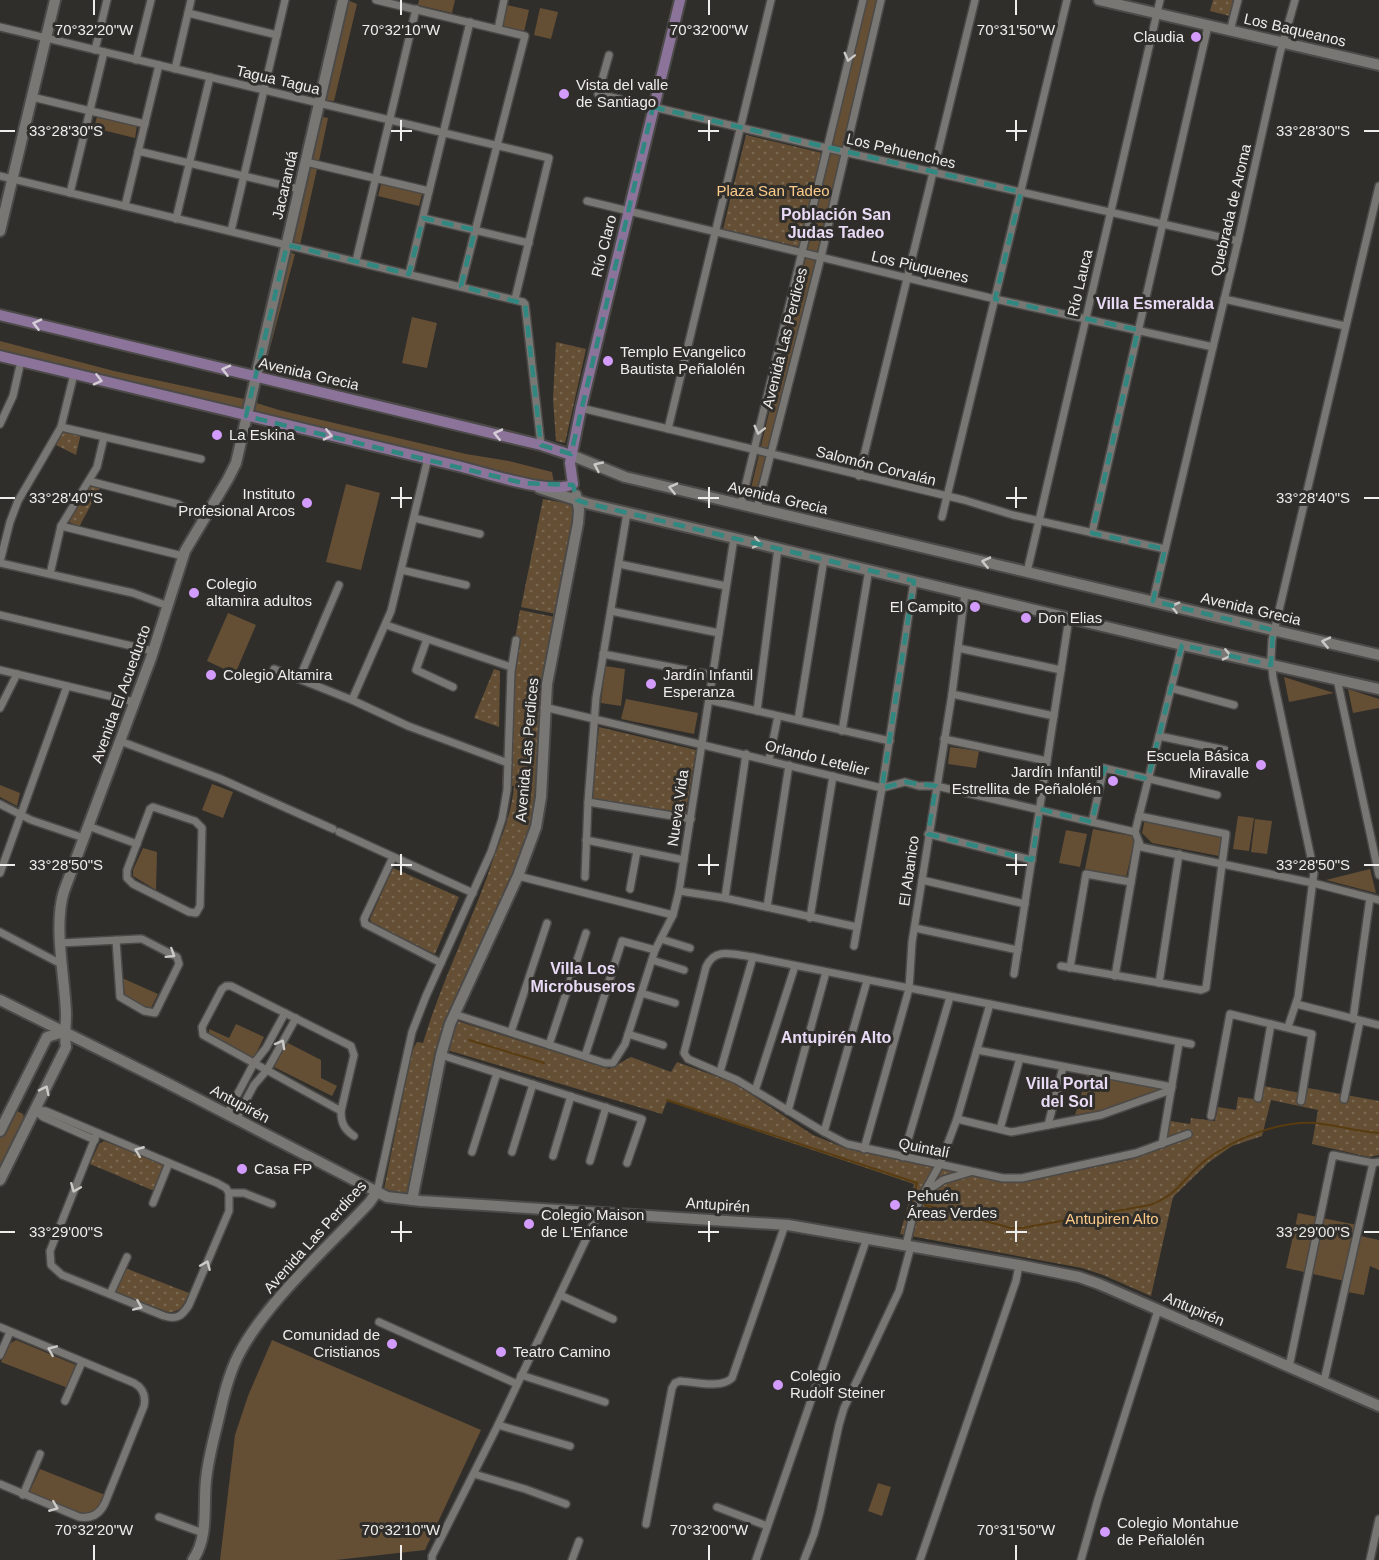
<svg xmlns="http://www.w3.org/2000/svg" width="1379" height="1560" font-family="Arial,sans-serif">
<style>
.grass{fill:#644f35}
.park{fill:url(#park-dots)}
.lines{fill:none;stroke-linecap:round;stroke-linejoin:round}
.stream{stroke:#593c10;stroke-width:2}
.street-casing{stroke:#4b4a48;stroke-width:10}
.secondary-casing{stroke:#4b4a48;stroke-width:14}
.primary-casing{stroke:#4b4a48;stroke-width:14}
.street{stroke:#797774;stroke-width:7}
.secondary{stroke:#797774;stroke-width:10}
.primary{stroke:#8b739a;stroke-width:10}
.oneway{stroke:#cbcac7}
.oneway2{stroke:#d5ced7}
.marked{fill:none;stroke:#308881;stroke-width:4.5;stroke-dasharray:12 8;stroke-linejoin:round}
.ticks{fill:none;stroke:#eeedeb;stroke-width:2}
.poi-dot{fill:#d39cfc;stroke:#302e2b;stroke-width:2}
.labels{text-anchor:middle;stroke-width:6;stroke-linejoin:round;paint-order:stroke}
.street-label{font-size:15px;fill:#eeedeb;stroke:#302e2b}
.poi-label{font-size:15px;fill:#eeedeb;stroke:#302e2b;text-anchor:start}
.park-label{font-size:15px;fill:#fdcb8a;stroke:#302e2b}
.neighbourhood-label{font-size:16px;font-weight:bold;fill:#e9daf6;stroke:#302e2b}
.ticks-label{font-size:15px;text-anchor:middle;fill:#eeedeb;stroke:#302e2b;stroke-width:6;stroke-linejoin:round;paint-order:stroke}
</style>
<defs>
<pattern id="park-dots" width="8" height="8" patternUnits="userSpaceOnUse" patternTransform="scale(1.5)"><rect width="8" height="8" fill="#644f35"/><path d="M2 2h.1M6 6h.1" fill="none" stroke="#7a6952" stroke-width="1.8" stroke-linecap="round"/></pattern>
</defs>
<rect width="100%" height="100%" fill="#302e2b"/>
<g class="grass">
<path d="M347,0l10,4 -23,97 -10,-1z"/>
<path d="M419,0h36l-3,13 -34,-8z"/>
<path d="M864,0h15l-56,227 -65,276 -10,-2 60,-253z"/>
<path d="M507,5l22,5 -5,22 -22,-5z"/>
<path d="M540,8l18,4 -7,27 -17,-4z"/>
<path d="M97,117l40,9 -2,12 -41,-10z"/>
<path d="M323,117l5,1 -9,43 -8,-2z"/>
<path d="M310,167l7,2 -17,76 -8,-3z"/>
<path d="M381,184l41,10 -3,12 -41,-10z"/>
<path d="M289,252l6,2 -28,105 -5,-1z"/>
<path d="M412,317l25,6 -10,45 -25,-5z"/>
<path d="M0,341l114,30 130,28 35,11 187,44 43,7 43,11 2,11 -5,2 -549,-134z"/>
<path d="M346,484l34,9 -19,77 -35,-8z"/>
<path d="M228,613l28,12 -21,49 -28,-13z"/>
<path d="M605,666l20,3 -4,37 -20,-3z"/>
<path d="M1284,677l50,16 -45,9z"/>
<path d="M1348,689l31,10v9l-26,5z"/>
<path d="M626,699l72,14 -4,21 -73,-15z"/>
<path d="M950,747l29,4 -3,17 -28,-4z"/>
<path d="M212,784l21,8 -10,26 -21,-8z"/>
<path d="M0,785l20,8 -3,13 -17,-9z"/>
<path d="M1238,816l16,2 -5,33 -16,-2z"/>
<path d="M1145,819l78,16 -4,21 -67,-13 -10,-10z"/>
<path d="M1255,819l17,2 -5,33 -16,-2z"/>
<path d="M1093,829l39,7 2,6 -8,35 -41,-8z"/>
<path d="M1066,830l21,4 -7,33 -21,-4z"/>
<path d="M143,848l14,4 -1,38 -23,-14v-6z"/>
<path d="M1370,869l6,24 -50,-13z"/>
<path d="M122,978l36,16 -7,14 -8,1 -18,-14z"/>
<path d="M236,1024l28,13 -10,21 -45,-21v-8l20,9z"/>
<path d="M286,1042l35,18v18l16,8 -5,10 -58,-29z"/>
<path d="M1087,1076l77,12 -61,22 -28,5z"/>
<path d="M17,1111l6,3 1,4 -24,49v-29l12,-25z"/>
<path d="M1298,1213l59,12 -1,10 23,5v30l-9,-4 -6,29 -17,-3 2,-10 -63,-14z"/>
<path d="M16,1340l60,25 -8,23 -67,-26 8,-18z"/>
<path d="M272,1340l209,90 -56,120 -89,10h-116l15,-125 13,-39z"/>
<path d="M40,1469l65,26c-3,6 -5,13 -11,17 -12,7 -51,-14 -65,-19z"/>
<path d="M878,1483l13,4 -9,29 -14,-5z"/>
</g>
<g class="park">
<path d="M1213,0h20l-3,16 -20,-5z"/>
<path d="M746,135l76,18 -22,94 -77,-18z"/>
<path d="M556,342l30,7 -21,94 -9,-2 -3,-42z"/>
<path d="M62,428l19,5 -5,22 -20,-10z"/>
<path d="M89,484l11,4 -21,39 -12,-6z"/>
<path d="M543,499l32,6 -19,109 -35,-7z"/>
<path d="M520,610l35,7 -13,67 -5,120 -6,39 -83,172 -6,18 -31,163 -27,-7 28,-138 5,-9 6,1c19,-64 50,-123 71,-186 9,-23 18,-46 20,-71l-12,-1 6,-106z"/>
<path d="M494,669l6,2 -1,56 -25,-9z"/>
<path d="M599,727l97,23 -11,67 -93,-18z"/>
<path d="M393,868l66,29 -24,57 -63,-30 -2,-5z"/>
<path d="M454,1020l155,49 22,-12 40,15 6,-10 57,21 79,52 34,14 159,34h11l112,-23 35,-12 6,-27 20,3 1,-6 24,3 3,-14 18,3 2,-13 23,3 3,-14 42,8 2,-6 71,13v54l-10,2 -57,-13 6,-34 -47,-10 -9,36 -30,10 -23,16 -36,35 -22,99 -48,-21 -21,-7 -182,-34 14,-50 -247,-83 -5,13 -215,-64z"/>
<path d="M104,1141l59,23 1,2 -8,23 -4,1 -62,-26 9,-20z"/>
<path d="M125,1268l64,25c-5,11 -8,20 -21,19l-53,-20z"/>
</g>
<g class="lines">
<g class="stream">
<path d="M469,1040l75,23"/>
<path d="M667,1100l250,83 -5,18"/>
<path d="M925,1205l86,23h11l128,-23c30,-11 34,-29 57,-46 29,-21 71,-38 108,-36 22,2 42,9 64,10"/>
</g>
<defs>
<g id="street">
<path d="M376,0l149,36 -64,250"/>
<path d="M188,13l89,22"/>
<path d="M0,27l549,131 -34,141"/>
<path d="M498,29l6,-29"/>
<path d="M1230,31l8,-31"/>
<path d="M95,50l12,-50"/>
<path d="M609,55l-11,39 246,58 394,89"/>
<path d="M136,60l15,-60"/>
<path d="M175,69l16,-69"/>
<path d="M32,97l113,27"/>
<path d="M138,151l161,38"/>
<path d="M306,162l123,29"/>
<path d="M0,176l523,126 2,2 16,141"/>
<path d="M70,193l34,-141"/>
<path d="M587,201l408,98 218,48"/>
<path d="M125,206l34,-141"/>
<path d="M423,218l106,25"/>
<path d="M176,219l34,-142"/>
<path d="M231,231l54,-231"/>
<path d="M356,261l60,-252"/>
<path d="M409,274l61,-252"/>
<path d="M1224,299l121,27"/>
<path d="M581,408l383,92 49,15 152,34"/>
<path d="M0,424l13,-28 8,-35"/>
<path d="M61,427l140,32"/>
<path d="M668,429l103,-429"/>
<path d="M859,476l116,-476"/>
<path d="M89,481l89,23 26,15"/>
<path d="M741,504l122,-504"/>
<path d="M757,508l64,-251 60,-257"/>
<path d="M942,517l125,-517"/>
<path d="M414,518l66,16"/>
<path d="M61,526l122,30"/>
<path d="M1092,533l116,-507"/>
<path d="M0,562l10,-40 8,-21 43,-74 13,-53"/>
<path d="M0,563l133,30 35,13"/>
<path d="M619,564l107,22"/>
<path d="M402,570l64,15"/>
<path d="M1027,572l133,-572"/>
<path d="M50,574l11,-48 36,-59 7,-30"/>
<path d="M1153,601l85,-360 42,-188 15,-53"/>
<path d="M611,611l108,22"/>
<path d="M0,615l153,36"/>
<path d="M386,625l125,42"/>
<path d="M427,639l-11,31 37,17"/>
<path d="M958,648l103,22"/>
<path d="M603,654l109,21"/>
<path d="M274,669l78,31 56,26 100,37"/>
<path d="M0,670l134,32"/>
<path d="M299,679l40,-94"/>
<path d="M1337,679l42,196"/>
<path d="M1171,688l63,17"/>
<path d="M952,694l102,22"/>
<path d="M352,700l39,-89 37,-153"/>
<path d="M709,700l181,41"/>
<path d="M544,707l338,81 23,-6 14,4h17l199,46 6,15 172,36 66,17"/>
<path d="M0,708l17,-34"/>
<path d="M757,711l21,-163"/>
<path d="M798,720l26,-161"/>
<path d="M842,731l27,-162"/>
<path d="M1159,736l66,14"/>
<path d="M944,739l103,22"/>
<path d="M120,741l101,38 112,50"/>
<path d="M769,760l9,-44"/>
<path d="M588,802l103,17"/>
<path d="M0,804l31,16 53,18"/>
<path d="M153,807l42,14 7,7 -2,78 -4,7 -7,-1 -56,-28 -6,-6v-8l23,-61z"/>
<path d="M1092,822l12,-54 113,27"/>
<path d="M88,826l49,18"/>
<path d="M339,832l134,61"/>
<path d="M1135,832l47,-187"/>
<path d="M928,834l104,26"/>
<path d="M586,840l98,20"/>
<path d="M393,857l-29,62 1,5 76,39"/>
<path d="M0,873l67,-187"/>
<path d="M518,876l155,39"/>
<path d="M585,877l3,-75 8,-104 31,-185"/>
<path d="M922,880l103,24"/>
<path d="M630,889l7,-38"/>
<path d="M679,891l46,7 132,29"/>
<path d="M725,898l21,-144"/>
<path d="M767,907l22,-142"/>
<path d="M810,918l23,-142"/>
<path d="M915,928l103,22"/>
<path d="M0,932l63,33"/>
<path d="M661,939l29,9"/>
<path d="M61,943l77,-4h4l35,18 2,7 -24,49 -11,-2 -24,-14 -4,-57"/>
<path d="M854,946l28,-158 32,-207"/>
<path d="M652,960l32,10"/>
<path d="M1061,966l140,24 5,-2 20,-154 -87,-18"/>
<path d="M1070,968l16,-94 45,8"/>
<path d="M1014,974l55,-356"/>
<path d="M1115,976l23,-134"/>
<path d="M1159,983l20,-129"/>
<path d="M226,986h5l120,60 3,9 -13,56 -138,-76 -1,-8 20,-38z"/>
<path d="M641,993l34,10"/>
<path d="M1296,1004l83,21"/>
<path d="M454,1014l151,49h8l12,-19 30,-94 18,-35 6,-24 55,-353"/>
<path d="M1353,1019l17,-121"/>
<path d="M1288,1027l10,-30 16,-125 -41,-194 -2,-20 1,-18 107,-454"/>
<path d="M511,1032l36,-109"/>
<path d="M628,1034l35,11"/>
<path d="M549,1045l37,-112"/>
<path d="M977,1050l195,37"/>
<path d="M441,1055l201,64 -15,44"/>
<path d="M585,1056l37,-115 33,9"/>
<path d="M720,1072l33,-115"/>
<path d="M755,1091l40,-125"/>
<path d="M1258,1098l13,-74"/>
<path d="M1344,1099l16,-78"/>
<path d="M35,1110l11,1 171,72 9,5 3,5"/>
<path d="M35,1110l8,7 52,23"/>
<path d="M341,1111c0,12 3,18 13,25"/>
<path d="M788,1111l38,-139"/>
<path d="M227,1114l27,-51 12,-15 19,-35"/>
<path d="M1211,1116l19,-102 82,20 -11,67"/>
<path d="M236,1119l18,-34 13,-15 29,-52"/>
<path d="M957,1119l54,13 6,-1 84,-16 70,-25"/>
<path d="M1048,1125l15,-58"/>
<path d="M1000,1129l20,-71"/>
<path d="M824,1132l43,-151"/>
<path d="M97,1133l-47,118 1,14 11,10 102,41c13,4 18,0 25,-11l40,-94v-18"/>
<path d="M1188,1134l-52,19 -114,25h-19l-156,-34 -23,-12 -87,-52 -49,-21 -4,-6 22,-86c9,-21 28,-12 47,-10l438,87"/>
<path d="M1162,1144l17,-101"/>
<path d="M864,1149l45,-160 3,-47 40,-248 13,-101"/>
<path d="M472,1152l25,-79"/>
<path d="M512,1152l21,-68"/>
<path d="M553,1156l18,-60"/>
<path d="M903,1157l47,-160"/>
<path d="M590,1161l16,-54"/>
<path d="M377,1192l35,-160 14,-36 65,-144 11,-33 5,-29 4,-118 5,-32"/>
<path d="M926,1192l17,-12 27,-8"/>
<path d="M229,1193h15l28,11"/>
<path d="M153,1203l16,-40"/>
<path d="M906,1245l8,-34 26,-47 17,-45 33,-115"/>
<path d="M110,1294l17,-37"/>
<path d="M560,1295l53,24"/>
<path d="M379,1322l138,62"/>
<path d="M0,1327l134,56c9,5 12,13 10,23l-39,97c-5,11 -13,16 -26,14l-79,-33"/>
<path d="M0,1355l10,-23"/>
<path d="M1289,1367l44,-212 40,8 6,-1"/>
<path d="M521,1375l84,27"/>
<path d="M1324,1381l49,-218"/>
<path d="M65,1401l17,-39"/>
<path d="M498,1425l72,21"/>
<path d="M474,1474l51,15 41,15"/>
<path d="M23,1495l17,-41"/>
<path d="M717,1507l50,19"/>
<path d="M159,1517l44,16"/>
<path d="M646,1524l26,-136 3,-5 5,-2c15,1 41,8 52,-3l53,-153"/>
<path d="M432,1560v-4l66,-131 101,-213"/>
<path d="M572,1560l7,-19"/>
<path d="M756,1560l111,-322"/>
<path d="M804,1560l10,-26 6,-22 19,-87 5,-17 55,-117 12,-45"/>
<path d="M920,1560l96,-279 3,-16"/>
<path d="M1081,1560l17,-61 60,-189"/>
<path d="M1370,1560l9,-41"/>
</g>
<g id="secondary">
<path d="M1099,0l280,65"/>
<path d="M0,231l55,-231"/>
<path d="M571,455l54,22 754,178"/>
<path d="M539,488l47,15 148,35 448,107 197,44"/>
<path d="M0,1000l169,84 218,113 34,4 367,24 231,40 60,12 20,7 280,122"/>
<path d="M0,1131l47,-94 16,-5"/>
<path d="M0,1180l66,-133c-2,-13 0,-20 0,-33 -1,-36 -13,-88 -2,-123l87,-233 34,-107 43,-72 8,-16 107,-463"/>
<path d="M412,1200l29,-145 9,-31 68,-148 18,-49 5,-30 6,-113 31,-161 1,-13 -3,-15"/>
<path d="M193,1560c16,-24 10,-53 13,-80 2,-20 7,-39 12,-59 5,-22 10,-45 20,-65 27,-53 90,-109 131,-153l8,-11"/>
</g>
<g id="primary">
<path d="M0,315l541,130 30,10"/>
<path d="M0,356c153,37 305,73 458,110 25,6 94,30 115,18l-3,-21 11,-55 99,-408"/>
</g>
</defs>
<use href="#street" class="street-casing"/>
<use href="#secondary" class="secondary-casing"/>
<use href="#primary" class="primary-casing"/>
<use href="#street" class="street"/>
<use href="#secondary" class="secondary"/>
<use href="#primary" class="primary"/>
</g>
<defs><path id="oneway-chevron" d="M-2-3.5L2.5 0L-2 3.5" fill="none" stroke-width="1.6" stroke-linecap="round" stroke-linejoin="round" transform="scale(1.5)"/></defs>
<g class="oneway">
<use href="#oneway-chevron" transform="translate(849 57) rotate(104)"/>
<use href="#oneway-chevron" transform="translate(759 430) rotate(104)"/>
<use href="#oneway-chevron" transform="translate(598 466) rotate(-155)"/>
<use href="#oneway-chevron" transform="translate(673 488) rotate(-167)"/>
<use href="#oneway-chevron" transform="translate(757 543) rotate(12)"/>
<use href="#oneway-chevron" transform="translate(986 562) rotate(-167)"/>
<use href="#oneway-chevron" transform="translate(1175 607) rotate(-166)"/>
<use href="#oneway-chevron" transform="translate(1326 642) rotate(-167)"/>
<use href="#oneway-chevron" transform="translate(1227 655) rotate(13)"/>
<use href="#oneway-chevron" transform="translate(171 954) rotate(32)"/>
<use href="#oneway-chevron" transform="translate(281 1044) rotate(-61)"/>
<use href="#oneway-chevron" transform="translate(45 1090) rotate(-64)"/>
<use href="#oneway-chevron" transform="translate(139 1151) rotate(-158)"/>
<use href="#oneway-chevron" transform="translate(75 1188) rotate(112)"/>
<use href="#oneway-chevron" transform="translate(206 1265) rotate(-67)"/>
<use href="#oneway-chevron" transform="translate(138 1306) rotate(23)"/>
<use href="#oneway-chevron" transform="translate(52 1350) rotate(-157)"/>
<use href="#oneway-chevron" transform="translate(54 1507) rotate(22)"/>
</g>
<g class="oneway2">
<use href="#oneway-chevron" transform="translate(37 324) rotate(-166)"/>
<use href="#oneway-chevron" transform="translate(226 370) rotate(-166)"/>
<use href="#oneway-chevron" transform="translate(98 380) rotate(14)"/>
<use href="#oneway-chevron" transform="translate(498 434) rotate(-167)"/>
<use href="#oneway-chevron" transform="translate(328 435) rotate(13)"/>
</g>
<path class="marked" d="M653,107l368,85 -26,107 143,31 -46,203 73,16 -12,52 120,29 -2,35 -89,-20 -34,134 -44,-11 -12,54 -52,-13 -8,51 -104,-26 8,-48 -31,-4 -23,6 32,-207 -328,-78 -9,-3 -4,-15 -50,-2 -277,-67 41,-171 122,29 14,-56 52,12 -14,56 64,18 16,141 30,9z"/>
<path class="ticks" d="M94,0v15M401,0v15M709,0v15M1016,0v15M401,120v21M709,120v21M1016,120v21M0,131h15M391,131h21M698,131h21M1006,131h21M1364,131h15M401,487v21M709,487v21M1016,487v21M0,498h15M391,498h21M698,498h21M1006,498h21M1364,498h15M401,854v21M709,854v21M1016,854v21M0,865h15M391,865h21M698,865h21M1006,865h21M1364,865h15M401,1221v21M709,1221v21M1016,1221v21M0,1232h15M391,1232h21M698,1232h21M1006,1232h21M1364,1232h15M94,1545v15M401,1545v15M709,1545v15M1016,1545v15"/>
<g class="poi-dot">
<circle cx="1196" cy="37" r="6"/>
<circle cx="564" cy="94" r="6"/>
<circle cx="608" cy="361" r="6"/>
<circle cx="217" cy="435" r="6"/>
<circle cx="307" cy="503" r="6"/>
<circle cx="194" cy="593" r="6"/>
<circle cx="975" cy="607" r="6"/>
<circle cx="1026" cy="618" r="6"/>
<circle cx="211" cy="675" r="6"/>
<circle cx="651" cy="684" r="6"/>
<circle cx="1261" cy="765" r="6"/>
<circle cx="1113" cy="781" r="6"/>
<circle cx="242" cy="1169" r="6"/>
<circle cx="895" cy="1205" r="6"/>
<circle cx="529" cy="1224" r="6"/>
<circle cx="392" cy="1344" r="6"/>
<circle cx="501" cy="1352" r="6"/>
<circle cx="778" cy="1385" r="6"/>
<circle cx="1105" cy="1532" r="6"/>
</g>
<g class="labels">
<g class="street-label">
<text transform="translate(1295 30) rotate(13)" y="5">Los Baqueanos</text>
<text transform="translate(278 80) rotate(13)" y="5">Tagua Tagua</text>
<text transform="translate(901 151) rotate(13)" y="5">Los Pehuenches</text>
<text transform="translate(285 185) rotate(-77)" y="5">Jacarandá</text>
<text transform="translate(1231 210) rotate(-77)" y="5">Quebrada de Aroma</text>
<text transform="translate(604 246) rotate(-76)" y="5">Río Claro</text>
<text transform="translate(920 267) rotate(13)" y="5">Los Piuquenes</text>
<text transform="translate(1080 283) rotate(-77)" y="5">Río Lauca</text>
<text transform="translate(785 338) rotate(-76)" y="5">Avenida Las Perdices</text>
<text transform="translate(309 374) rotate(13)" y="5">Avenida Grecia</text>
<text transform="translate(876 466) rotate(14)" y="5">Salomón Corvalán</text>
<text transform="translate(778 498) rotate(13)" y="5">Avenida Grecia</text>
<text transform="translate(1251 609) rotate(13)" y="5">Avenida Grecia</text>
<text transform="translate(121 694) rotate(-70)" y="5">Avenida El Acueducto</text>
<text transform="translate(527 750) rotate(-85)" y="5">Avenida Las Perdices</text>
<text transform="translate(817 758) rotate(14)" y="5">Orlando Letelier</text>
<text transform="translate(678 808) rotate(-82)" y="5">Nueva Vida</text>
<text transform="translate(909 871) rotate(-82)" y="5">El Abanico</text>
<text transform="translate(240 1104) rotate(28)" y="5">Antupirén</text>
<text transform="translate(924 1148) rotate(11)" y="5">Quintalí</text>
<text transform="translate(718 1205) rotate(4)" y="5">Antupirén</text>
<text transform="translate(315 1237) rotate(-48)" y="5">Avenida Las Perdices</text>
<text transform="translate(1194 1309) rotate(23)" y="5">Antupirén</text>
</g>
<g class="poi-label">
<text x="1184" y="42" text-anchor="end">Claudia</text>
<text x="576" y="90">Vista del valle<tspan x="576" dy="17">de Santiago</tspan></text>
<text x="620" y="357">Templo Evangelico<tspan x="620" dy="17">Bautista Peñalolén</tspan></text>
<text x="229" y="440">La Eskina</text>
<text x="295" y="499" text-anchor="end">Instituto<tspan x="295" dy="17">Profesional Arcos</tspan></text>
<text x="206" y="589">Colegio<tspan x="206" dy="17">altamira adultos</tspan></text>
<text x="963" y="612" text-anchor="end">El Campito</text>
<text x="1038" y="623">Don Elias</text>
<text x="223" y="680">Colegio Altamira</text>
<text x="663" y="680">Jardín Infantil<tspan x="663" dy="17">Esperanza</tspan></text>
<text x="1249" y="761" text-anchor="end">Escuela Básica<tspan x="1249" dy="17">Miravalle</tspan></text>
<text x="1101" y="777" text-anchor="end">Jardín Infantil<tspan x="1101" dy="17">Estrellita de Peñalolén</tspan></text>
<text x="254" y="1174">Casa FP</text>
<text x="907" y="1201">Pehuén<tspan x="907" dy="17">Áreas Verdes</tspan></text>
<text x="541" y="1220">Colegio Maison<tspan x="541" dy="17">de L'Enfance</tspan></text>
<text x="380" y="1340" text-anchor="end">Comunidad de<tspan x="380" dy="17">Cristianos</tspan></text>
<text x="513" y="1357">Teatro Camino</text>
<text x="790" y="1381">Colegio<tspan x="790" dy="17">Rudolf Steiner</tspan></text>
<text x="1117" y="1528">Colegio Montahue<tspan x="1117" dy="17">de Peñalolén</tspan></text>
</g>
<g class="park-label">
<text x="773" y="196">Plaza San Tadeo</text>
<text x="1112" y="1224">Antupiren Alto</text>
</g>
<g class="neighbourhood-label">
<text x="836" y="220">Población San<tspan x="836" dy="18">Judas Tadeo</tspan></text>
<text x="1155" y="309">Villa Esmeralda</text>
<text x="583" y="974">Villa Los<tspan x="583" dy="18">Microbuseros</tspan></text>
<text x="836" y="1043">Antupirén Alto</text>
<text x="1067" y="1089">Villa Portal<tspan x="1067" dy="18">del Sol</tspan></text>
</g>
</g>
<g class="ticks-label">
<text x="94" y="35">70°32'20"W</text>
<text x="401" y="35">70°32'10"W</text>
<text x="709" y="35">70°32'00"W</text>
<text x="1016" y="35">70°31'50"W</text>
<text x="66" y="136">33°28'30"S</text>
<text x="1313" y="136">33°28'30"S</text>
<text x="66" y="503">33°28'40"S</text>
<text x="1313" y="503">33°28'40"S</text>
<text x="66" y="870">33°28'50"S</text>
<text x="1313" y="870">33°28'50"S</text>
<text x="66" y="1237">33°29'00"S</text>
<text x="1313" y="1237">33°29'00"S</text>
<text x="94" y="1535">70°32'20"W</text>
<text x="401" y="1535">70°32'10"W</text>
<text x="709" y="1535">70°32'00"W</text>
<text x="1016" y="1535">70°31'50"W</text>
</g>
</svg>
